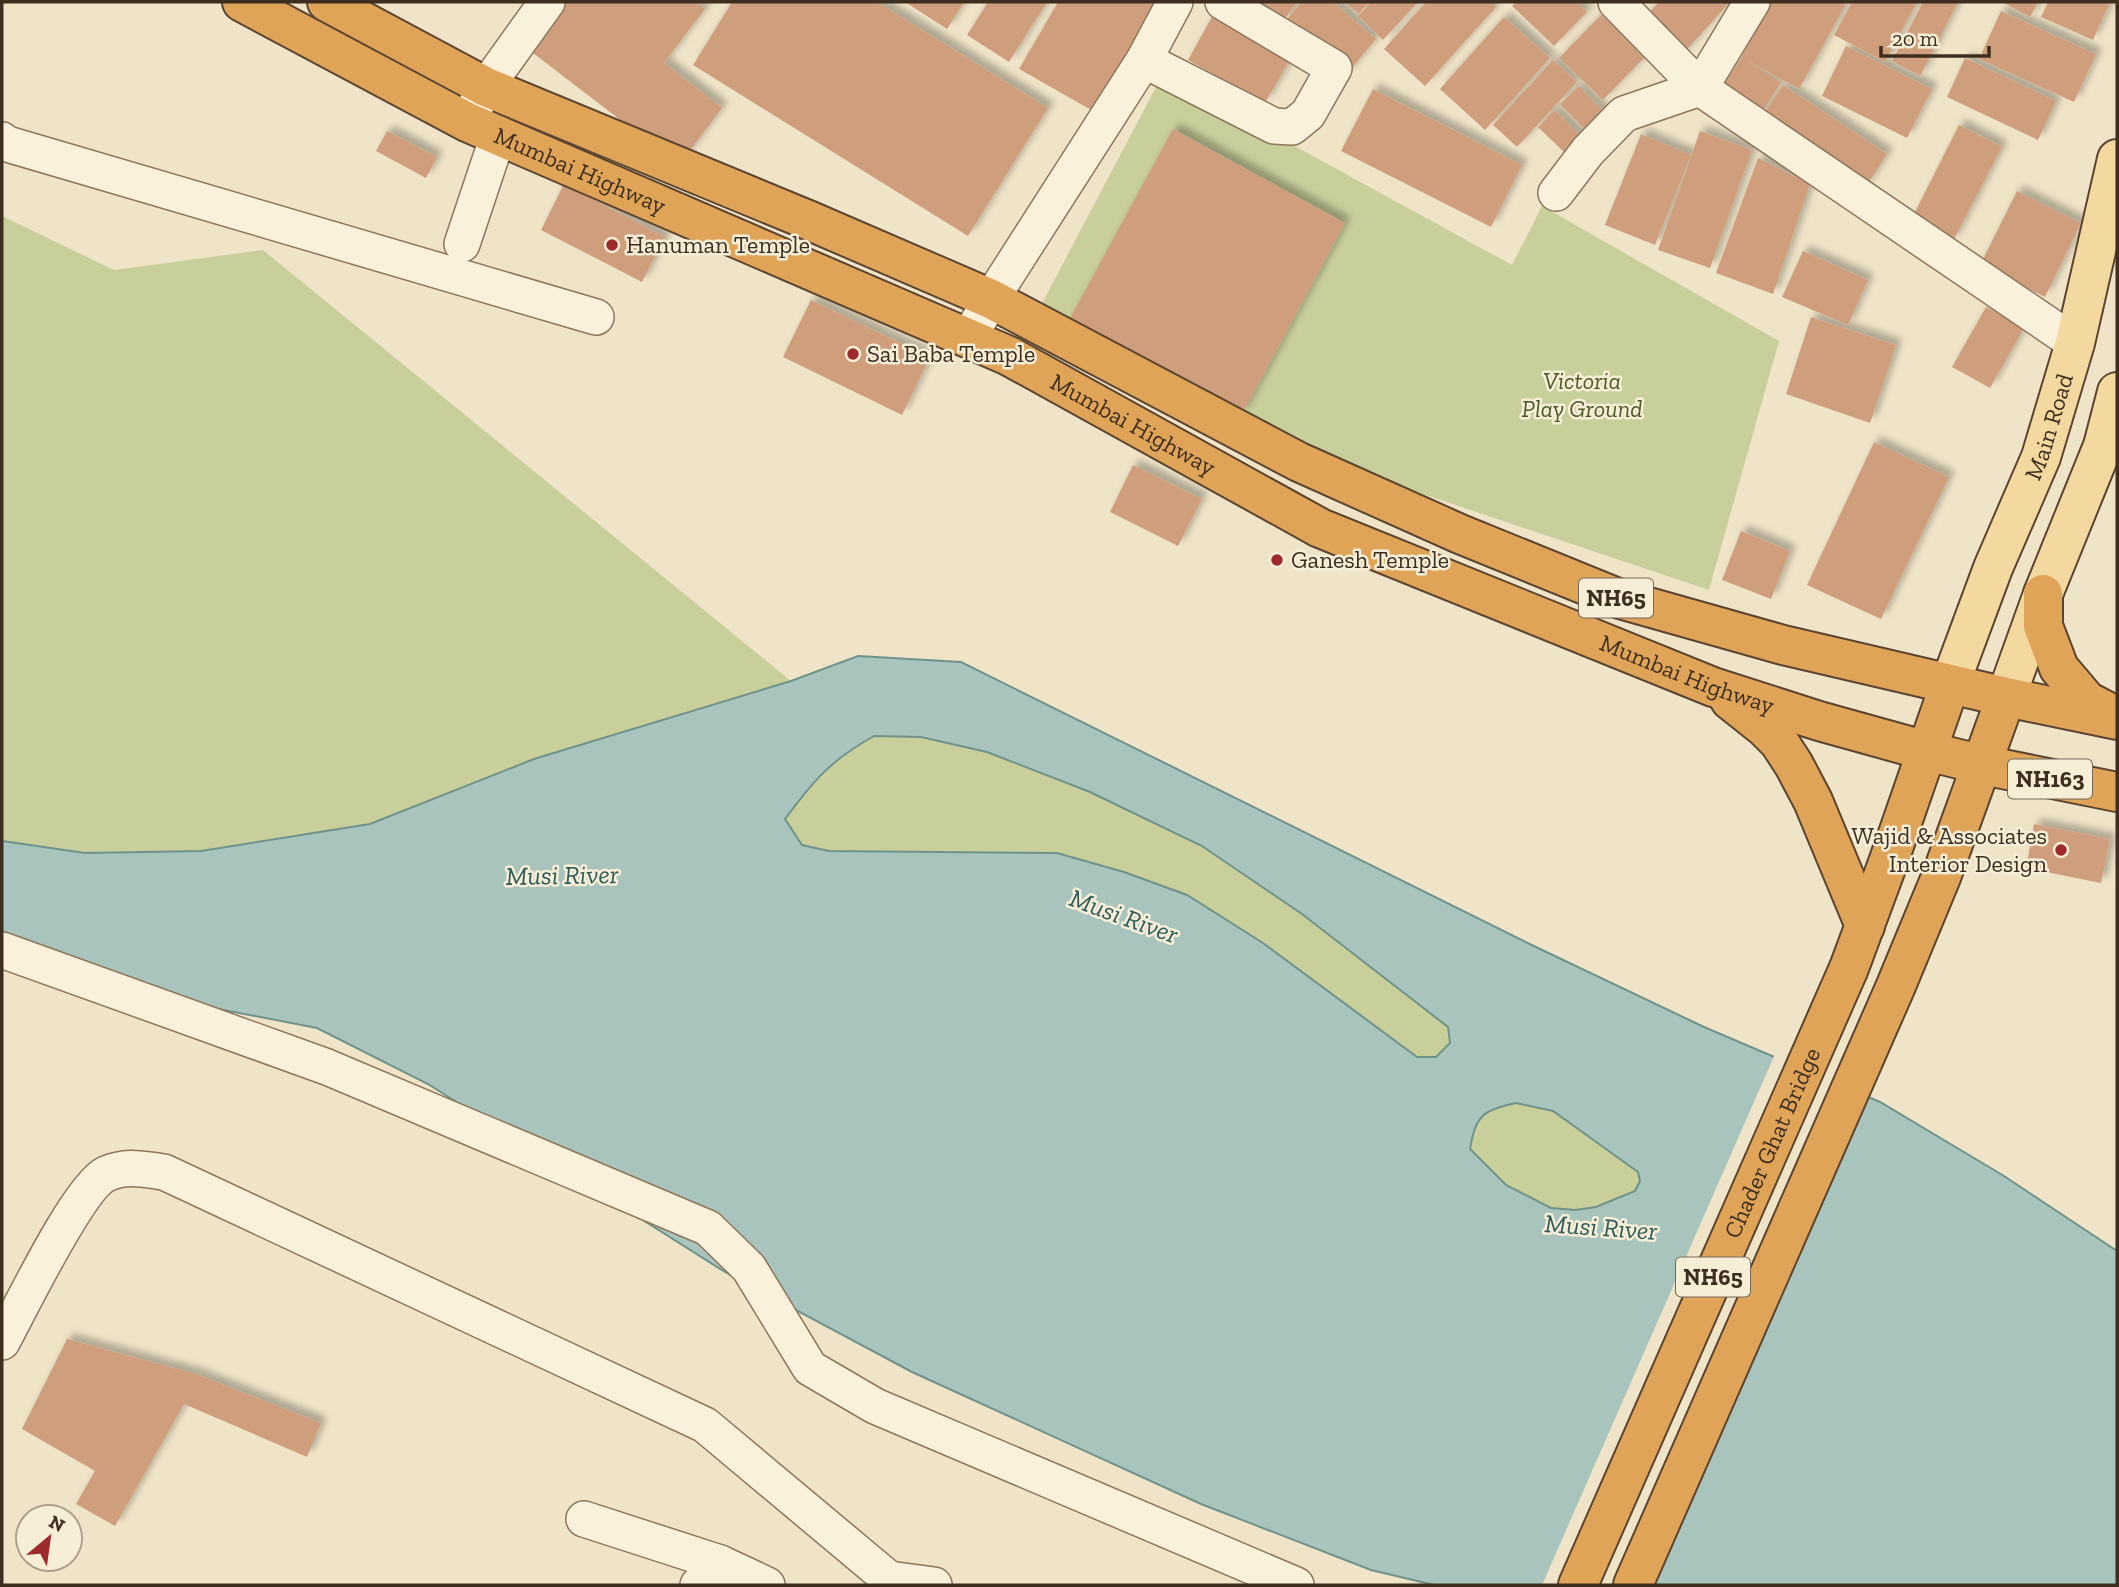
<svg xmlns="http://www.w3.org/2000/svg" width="2119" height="1587" font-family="'Zilla Slab',serif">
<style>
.green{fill:#c9cf9b}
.water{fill:#a9c4bc;stroke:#6f938a;stroke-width:2;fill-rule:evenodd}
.pier{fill:#f0e4c8}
.building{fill:#cf9f7d;filter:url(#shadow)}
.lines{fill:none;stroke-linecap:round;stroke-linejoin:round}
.minor-casing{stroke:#8d765c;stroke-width:38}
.major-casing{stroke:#5b4430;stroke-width:42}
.highway-casing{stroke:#5b4430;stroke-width:42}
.minor{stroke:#faf1dc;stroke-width:35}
.major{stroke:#f3d9a0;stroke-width:38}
.highway{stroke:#e0a458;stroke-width:38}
.poi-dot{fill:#9e2a2b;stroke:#f7eed8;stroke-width:2.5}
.labels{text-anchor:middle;stroke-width:5;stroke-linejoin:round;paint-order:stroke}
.shield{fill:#f7eed8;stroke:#756857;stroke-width:2}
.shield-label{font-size:23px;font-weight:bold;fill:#3d2e20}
.street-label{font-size:24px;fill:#3d2e20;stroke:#f7eed8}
.poi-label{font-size:24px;fill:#3d2e20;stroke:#f7eed8;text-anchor:start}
.park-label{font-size:24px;font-style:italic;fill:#4d5a26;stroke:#f7eed8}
.water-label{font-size:26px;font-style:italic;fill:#2f5d5a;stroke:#f7eed8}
</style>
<defs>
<filter id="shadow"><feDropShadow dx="6" dy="-6" stdDeviation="3.5" flood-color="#0004"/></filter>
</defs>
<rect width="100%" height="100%" fill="#f0e4c8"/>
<g class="green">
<path d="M1163,74l349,191 30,-59 237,135 -70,249 -328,-110 -342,-171z"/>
<path d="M2,216l112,54 149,-20 528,431 -257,78 -164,65 -169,27 -116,2 -83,-12z"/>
<path d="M873,736l48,1 66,15 103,40 112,54 100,68 146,113 2,16 -14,14h-19l-154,-114 -76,-48 -63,-23 -67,-19 -228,-2 -27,-6 -17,-26c29,-39 46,-59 88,-83z"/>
<path d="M1516,1103l37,8 85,61 2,9 -5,10 -39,16 -21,3 -24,-2 -46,-23 -35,-36c6,-34 12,-38 46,-46z"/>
</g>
<path class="water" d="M858,656l103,6 577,286 166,79 176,75 124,74 113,75v334h-683l-63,-15 -170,-66 -289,-132 -187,-100 -297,-188 -111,-56 -228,-44 -87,-23v-120l83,12 116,-2 169,-27 164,-65 257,-78zM874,736l47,1 66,15 103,40 112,54 100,68 146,113 2,16 -14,14h-19l-154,-114 -76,-48 -63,-23 -67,-19 -228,-2 -27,-6 -17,-26c29,-39 46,-59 89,-83zM1516,1103l37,8 85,61 2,9 -5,10 -39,16 -21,3 -24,-2 -45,-23 -36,-36c6,-34 12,-38 46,-46z"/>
<path class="pier" d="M1775,1054l91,39 -215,492h-109z"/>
<g class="building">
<path d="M567,2h129l9,7 -41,54 58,45 -43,57 -150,-115z"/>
<path d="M732,2h145l171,106 -80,128 -275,-171z"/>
<path d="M905,2h59l-17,27z"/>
<path d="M988,2h59l-38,60 -42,-27z"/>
<path d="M1058,2h98l-63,109 -74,-42z"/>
<path d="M1254,2h43l-14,20z"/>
<path d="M1302,2h31l43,37 -29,35 -62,-53z"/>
<path d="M1344,2h25l-10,12z"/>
<path d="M1371,2h47l-35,38 -25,-24z"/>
<path d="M1426,2h65l5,5 -71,79 -41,-37z"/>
<path d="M1516,2h61l10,10 -33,34 -42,-40z"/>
<path d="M1659,2h71l-48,53 -39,-35z"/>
<path d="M1771,2h76l-48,87 -54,-30 36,23 -23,37 -40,-25 23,-36z"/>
<path d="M1852,2h65l-32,60 -51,-27z"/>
<path d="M1923,2h35l-38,74 -28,-15z"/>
<path d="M2002,2h36l-8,15z"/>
<path d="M2048,2h62l-17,38 -52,-23z"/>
<path d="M1218,6l78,43 -31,54 -77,-43z"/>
<path d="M2001,11l95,43 -22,48 -95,-43z"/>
<path d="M1601,15l43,43 -41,42 -44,-42z"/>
<path d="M1504,17l46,41 -65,72 -45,-41z"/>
<path d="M1846,46l86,43 -25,49 -85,-42z"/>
<path d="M1965,58l91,43 -18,39 -91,-43z"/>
<path d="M1553,60l24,22 -60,65 -24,-22z"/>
<path d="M1783,85l104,69 -22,34 -105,-69z"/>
<path d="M1579,86l28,29 -19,18 -28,-29z"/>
<path d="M1373,89l149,76 -31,62 -150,-76z"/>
<path d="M1555,110l33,33 -16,17 -34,-33z"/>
<path d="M1959,125l43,22 -49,94 -42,-21z"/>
<path d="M1173,129l172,94 -103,191 -173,-94z"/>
<path d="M387,131l50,26 -11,21 -50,-27z"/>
<path d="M1700,131l52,19 -42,118 -52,-18z"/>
<path d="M1641,134l50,21 -36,90 -50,-20z"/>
<path d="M1758,158l52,26 -37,110 -57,-21z"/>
<path d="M564,184l101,53 -23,45 -101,-52z"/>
<path d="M2017,191l64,32 -36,74 -65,-32z"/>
<path d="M1803,251l65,29 -20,45 -66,-28z"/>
<path d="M811,300l119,57 -28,58 -119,-58z"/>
<path d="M1986,307l38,21 -34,60 -38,-21z"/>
<path d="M1811,317l85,28 -26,78 -84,-29z"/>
<path d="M1874,442l75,35 -68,142 -74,-34z"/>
<path d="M1133,465l69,34 -24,47 -68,-34z"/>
<path d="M1741,531l49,20 -19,48 -49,-19z"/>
<path d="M2034,824l76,15 -9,44 -75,-15z"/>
<path d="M67,1339l129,35 125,49 -14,34 -123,-53 -69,122 -39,-22 19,-33 -73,-42z"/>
</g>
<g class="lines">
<defs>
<g id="minor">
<path d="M1616,2l84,86 375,255"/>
<path d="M1144,60l130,66 18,1 16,-13 26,-46 -111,-66"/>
<path d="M472,112l14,-25 61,-85"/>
<path d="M2,140l2,3 592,174"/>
<path d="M1556,193l32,-42 36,-37 76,-26 52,-86"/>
<path d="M462,244l36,-108"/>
<path d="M968,339l23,-40 153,-239 31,-58"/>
<path d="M2,950l325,117 381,161 41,40 61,100 65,38 421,179"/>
<path d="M2,1342c18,-33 76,-154 104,-168 20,-9 36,-5 58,-2l541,253 184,154 45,6"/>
<path d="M584,1519l136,44 47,22"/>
<path d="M698,1585l22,-22"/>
</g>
<g id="major">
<path id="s1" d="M1950,684l43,-116 48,-111 34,-114 42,-184"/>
<path d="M2006,697l37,-103 60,-148 14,-54"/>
</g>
<g id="highway">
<path id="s2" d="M242,2l225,120 542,234 311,172 393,159 106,34 108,30 56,14 134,27"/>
<path d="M327,2l159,85 322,133 183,79 308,163 161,72 160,65 163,46 223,52 111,23"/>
<path d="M2043,594v32l16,42 28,33 25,13"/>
<path d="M1730,700l34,27 15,15 15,23 19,36 52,125"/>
<path id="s3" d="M1578,1585l271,-617 40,-108 61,-176"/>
<path d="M1633,1585l262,-597 46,-111 65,-180"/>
</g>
</defs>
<use href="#minor" class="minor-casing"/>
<use href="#major" class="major-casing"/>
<use href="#highway" class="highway-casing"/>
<use href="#minor" class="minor"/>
<use href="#major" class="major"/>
<use href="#highway" class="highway"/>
</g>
<g class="poi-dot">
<circle cx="612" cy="245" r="7"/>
<circle cx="853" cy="354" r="7"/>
<circle cx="1277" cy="560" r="7"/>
<circle cx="2061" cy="850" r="7"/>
</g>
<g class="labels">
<g class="shield">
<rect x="1579" y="578.5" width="74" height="39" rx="5"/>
<rect x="2008" y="759.5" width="84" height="39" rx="5"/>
<rect x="1676" y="1257.5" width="74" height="39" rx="5"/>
</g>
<g class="shield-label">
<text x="1616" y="606">NH65</text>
<text x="2050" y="787">NH163</text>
<text x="1713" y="1285">NH65</text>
</g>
<g class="street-label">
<text dy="8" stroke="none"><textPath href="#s2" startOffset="378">Mumbai Highway</textPath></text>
<text dy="8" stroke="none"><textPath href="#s2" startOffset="987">Mumbai Highway</textPath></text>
<text dy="8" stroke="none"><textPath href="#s1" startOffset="276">Main Road</textPath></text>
<text dy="8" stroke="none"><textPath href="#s2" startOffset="1596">Mumbai Highway</textPath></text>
<text dy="8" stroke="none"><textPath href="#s3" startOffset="483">Chader Ghat Bridge</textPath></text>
</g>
<g class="poi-label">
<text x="626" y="253">Hanuman Temple</text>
<text x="867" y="362">Sai Baba Temple</text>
<text x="1291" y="568">Ganesh Temple</text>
<text x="2047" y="844" text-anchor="end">Wajid &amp; Associates<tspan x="2047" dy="28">Interior Design</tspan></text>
</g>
<g class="park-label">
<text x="1582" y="389">Victoria<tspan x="1582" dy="28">Play Ground</tspan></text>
</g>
<g class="water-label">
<text transform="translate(562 875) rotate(-1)" y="9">Musi River</text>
<text transform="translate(1124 916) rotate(20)" y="9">Musi River</text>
<text transform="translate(1601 1227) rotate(4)" y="9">Musi River</text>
</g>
</g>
<rect width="2119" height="1587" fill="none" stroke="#3d2e20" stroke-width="7"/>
<g transform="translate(49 1538) rotate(29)"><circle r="33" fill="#f7eed8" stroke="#ada18e" stroke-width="2"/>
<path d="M0-5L12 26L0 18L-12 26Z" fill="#9e2a2b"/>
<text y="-10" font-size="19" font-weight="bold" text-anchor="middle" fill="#3d2e20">N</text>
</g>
<path d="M1881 46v10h108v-10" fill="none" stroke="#3d2e20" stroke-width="3.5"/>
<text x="1892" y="46" font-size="21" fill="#3d2e20" stroke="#f7eed8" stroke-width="5" paint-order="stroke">20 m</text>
</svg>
